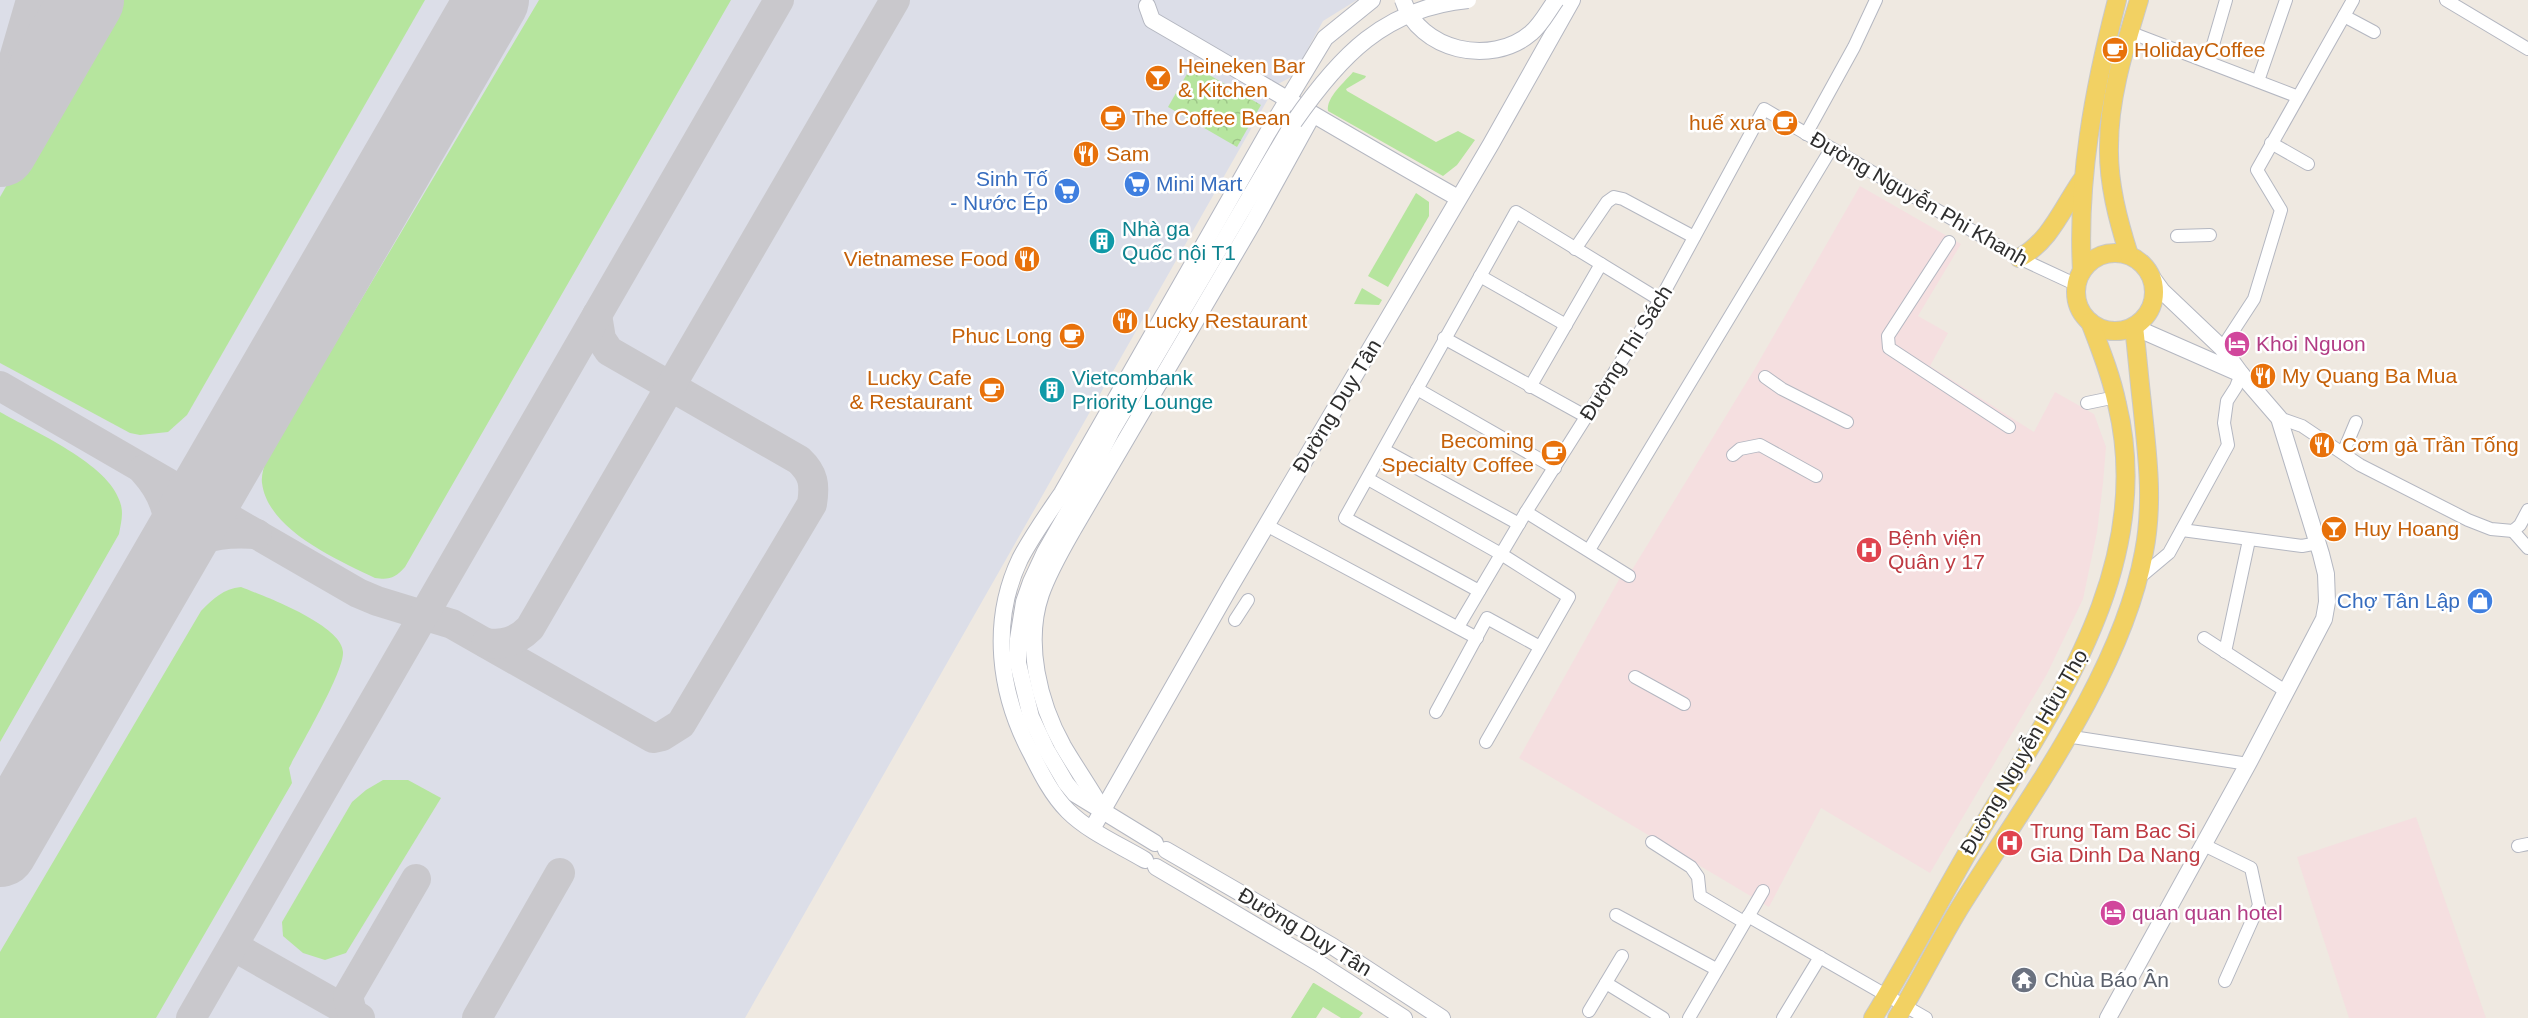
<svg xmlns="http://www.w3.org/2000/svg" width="2528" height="1018" font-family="Arial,sans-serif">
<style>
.medical{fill:#f5dfe0}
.airport{fill:#dcdee8}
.grass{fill:#b6e59e}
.park{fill:url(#park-crowns)}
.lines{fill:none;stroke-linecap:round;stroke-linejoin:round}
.taxiway{stroke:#c9c8cc;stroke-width:30}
.runway{stroke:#c9c8cc;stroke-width:74}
.street-casing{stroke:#b4b7c1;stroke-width:14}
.secondary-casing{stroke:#b4b7c1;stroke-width:18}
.primary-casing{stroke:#c9c9c9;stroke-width:20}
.street{stroke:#fff;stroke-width:12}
.secondary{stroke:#fff;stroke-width:16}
.primary{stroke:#f2d163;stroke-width:18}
.secondary-bridge-casing{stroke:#b4b7c1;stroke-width:18;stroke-linecap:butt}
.secondary-bridge{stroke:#fff;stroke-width:16}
.labels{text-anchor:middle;stroke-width:5;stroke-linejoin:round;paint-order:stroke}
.food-label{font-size:21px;fill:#c56008;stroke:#fff;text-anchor:start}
.shop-label{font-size:21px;fill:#366cbe;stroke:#fff;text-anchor:end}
.street-label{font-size:21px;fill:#2e2e2e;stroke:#fff}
.culture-label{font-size:21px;fill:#0d838f;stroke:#fff;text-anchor:start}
.hotel-label{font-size:21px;fill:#b23c85;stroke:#fff;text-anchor:start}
.health-label{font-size:21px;fill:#be3a42;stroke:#fff;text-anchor:start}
.worship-label{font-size:21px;fill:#5b616d;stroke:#fff;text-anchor:start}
</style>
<defs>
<pattern id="park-crowns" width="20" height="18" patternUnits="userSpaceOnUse" patternTransform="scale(1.5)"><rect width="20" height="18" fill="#b6e59e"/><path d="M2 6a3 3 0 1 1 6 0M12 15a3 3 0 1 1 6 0" fill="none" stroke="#9dc588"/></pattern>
</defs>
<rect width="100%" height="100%" fill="#efe9e1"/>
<g class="medical">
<path d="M1860,186l101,58 -43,72 30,17 -18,33 104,66 21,-40 39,22 12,33 -3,36 -6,49 -14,67 -36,75 -117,199 -109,-65 -52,99 -250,-149 107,-191 6,3 122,-200z"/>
<path d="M2416,817l70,201h-137l-52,-161z"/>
</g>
<path class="airport" d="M0,0h1357l-34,21 -30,55 -17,9 -531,933h-745z"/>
<g class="grass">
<path d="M113,0h312l-238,415 -19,17 -28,3 -10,-2 -130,-70v-166z"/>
<path d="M539,0h192l-326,567c-10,11 -15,13 -30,11 -39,-19 -107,-48 -113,-95 -1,-7 2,-16 4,-23z"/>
<path d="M1353,72l13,4 -1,2 -19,11 1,2 89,51 22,-11 17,9 -18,25 -14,11 -115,-65c-2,-14 17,-29 25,-39z"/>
<path d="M1416,193l13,9v14l-41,71 -20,-11z"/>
<path d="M1362,288l20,12 -3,5 -25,-1z"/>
<path d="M0,412c33,19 109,52 120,90 4,11 1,21 -1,32l-119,208z"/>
<path d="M241,587c23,9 101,38 102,65 1,20 -43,94 -54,116l3,15 -136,235h-156v-66l201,-341c13,-13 22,-22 40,-24z"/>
<path d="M383,780h25l33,18 -95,155 -21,7 -22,-7 -20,-17 -1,-14 70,-120 14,-12z"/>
<path d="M1313,983h1l49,30 -4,5h-18l-18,-11 -7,11h-25z"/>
</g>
<path class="park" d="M1192,65l69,40 -24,42 -69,-40z"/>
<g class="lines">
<g class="taxiway">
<path d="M0,107l31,-107"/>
<path d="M0,386l358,207 19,8 75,23 201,114 9,-2 19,-12 131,-220c3,-19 2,-30 -13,-44l-190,-109 -8,-12 -4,-24"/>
<path d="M143,470c31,34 30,62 17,103"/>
<path d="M160,573c32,-35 49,-42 97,-39"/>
<path d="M486,643c18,3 31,-2 44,-15l365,-628"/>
<path d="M233,946l127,72"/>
<path d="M352,1013l-4,-17 68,-117"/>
<path d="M191,1018l588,-1018"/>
<path d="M477,1018l83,-145"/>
</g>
<g class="runway">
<path d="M0,150l87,-150"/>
<path d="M0,850l492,-850"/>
</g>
<defs>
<g id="street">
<path d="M2446,0l82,49"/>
<path d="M2344,16l30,16"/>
<path d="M2129,32l167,64"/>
<path d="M2208,62l18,-62"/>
<path d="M2258,81l28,-81"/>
<path d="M1806,134l48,-87 22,-47"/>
<path d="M2271,143l37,21"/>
<path d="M2177,236l33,-1"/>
<path d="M1949,242l-61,94 1,12 120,79"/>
<path d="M1575,249l32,-47 7,-5 9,2 71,38"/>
<path d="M1480,276l86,49"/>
<path d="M1444,338l143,79"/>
<path d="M2222,348l32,-49 27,-89 -24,-40 96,-170"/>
<path d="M1765,377l17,12 65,33"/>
<path d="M1530,387l71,-123"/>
<path d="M1417,389l138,79"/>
<path d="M2087,403l29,-6"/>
<path d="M2279,418l23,8 58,39 108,55 23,9 22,2 7,-6 8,-15"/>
<path d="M1384,450l135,74"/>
<path d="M2343,453l13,-31"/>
<path d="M1733,455l7,-6 20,-4 56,31"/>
<path d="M1368,479l133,75 68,43 -83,145"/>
<path d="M1526,512l103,64"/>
<path d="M1266,525l211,113"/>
<path d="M2182,530l120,16 16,-3"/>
<path d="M2513,531l15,17"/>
<path d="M1589,550l242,-401"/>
<path d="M2138,579l31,-26 59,-108 -4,-22 3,-22 9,-14 5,-13"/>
<path d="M1479,591l-134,-73 171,-306 144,88"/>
<path d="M1235,620l13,-20"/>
<path d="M1458,627l68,-115 134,-212 104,-191 255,149 58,27"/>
<path d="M2204,638l83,54"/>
<path d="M2225,652l24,-112"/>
<path d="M1635,677l49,27"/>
<path d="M1436,712l51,-94 53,29"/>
<path d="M2066,736l182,28"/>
<path d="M1652,842l39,25 7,10 2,19 44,26"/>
<path d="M2204,845l47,23 8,37 -34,76"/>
<path d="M2518,846l10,-2"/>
<path d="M1616,915l100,54"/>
<path d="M1748,916l178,102"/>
<path d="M1606,983l57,35"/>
<path d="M1589,1011l33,-55"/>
<path d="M1689,1018l74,-127"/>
<path d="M1783,1018l37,-61"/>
</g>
<g id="secondary">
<path d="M1147,6l5,14c102,59 203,120 306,178"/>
<path d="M2134,327l107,47"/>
<path d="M1102,809c-12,-21 -26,-41 -39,-63 -24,-43 -39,-103 -22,-152 8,-23 21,-45 33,-66l180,-307 58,-105"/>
<path d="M1092,829l138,-242 261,-443 81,-144"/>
<path d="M1155,843l-80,-49 -9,-11 -20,-34 -15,-32 -13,-54v-24l6,-37 7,-20 14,-30 42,-73 24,-47 183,-310"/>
<path d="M1166,850l166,96 110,72"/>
<path d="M1145,860c-25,-15 -56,-28 -77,-49 -16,-16 -27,-38 -37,-58 -32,-60 -41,-131 -11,-194 12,-23 27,-44 42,-66l205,-359 58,-96 47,-38"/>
<path d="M1156,867l161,95 87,56"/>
<path d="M2108,1018l140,-254 76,-145 3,-17 -1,-28 -5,-20 -42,-136 -38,-44 -19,-26 -60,-57 -11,-15"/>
</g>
<g id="primary">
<circle cx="2115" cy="292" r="39"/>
<path d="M2129,255c-11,-35 -21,-72 -20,-109 0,-50 16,-99 30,-146"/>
<path d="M2019,258c31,-16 44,-51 63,-78"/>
<path d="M2082,271c-5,-92 12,-182 35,-271"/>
<path d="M1873,1018c40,-65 74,-132 113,-197 76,-127 169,-262 131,-417 -6,-29 -17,-56 -27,-82"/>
<path d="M1897,1018c23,-37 42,-77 65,-114 65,-104 160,-231 182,-352 10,-51 3,-99 -2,-149 -3,-25 -5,-51 -8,-76"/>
</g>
</defs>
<use href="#street" class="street-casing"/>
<use href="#secondary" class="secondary-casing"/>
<use href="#primary" class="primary-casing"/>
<use href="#street" class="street"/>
<use href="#secondary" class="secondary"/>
<use href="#primary" class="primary"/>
<defs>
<g id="secondary-bridge">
<path d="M1403,0c16,51 88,67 128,33 10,-8 17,-22 25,-33"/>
<path d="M1294,122c45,-65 90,-114 174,-122"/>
</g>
</defs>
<use href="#secondary-bridge" class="secondary-bridge-casing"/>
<use href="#secondary-bridge" class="secondary-bridge"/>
</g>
<defs>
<symbol id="cafe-disc" viewBox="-11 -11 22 22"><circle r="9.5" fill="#e8710a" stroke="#fff"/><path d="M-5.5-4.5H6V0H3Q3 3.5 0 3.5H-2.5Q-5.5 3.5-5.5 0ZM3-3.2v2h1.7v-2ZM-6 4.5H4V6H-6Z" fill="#fff"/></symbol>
<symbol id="bar-disc" viewBox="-11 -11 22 22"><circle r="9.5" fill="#e8710a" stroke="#fff"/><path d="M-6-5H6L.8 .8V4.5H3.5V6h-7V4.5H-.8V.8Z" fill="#fff"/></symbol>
<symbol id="restaurant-disc" viewBox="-11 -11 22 22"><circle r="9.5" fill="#e8710a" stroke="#fff"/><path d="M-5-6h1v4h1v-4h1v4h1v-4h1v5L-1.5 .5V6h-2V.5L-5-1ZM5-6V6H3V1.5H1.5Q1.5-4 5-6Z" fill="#fff"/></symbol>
<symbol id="supermarket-disc" viewBox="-11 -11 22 22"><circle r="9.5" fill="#3f7fe0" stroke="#fff"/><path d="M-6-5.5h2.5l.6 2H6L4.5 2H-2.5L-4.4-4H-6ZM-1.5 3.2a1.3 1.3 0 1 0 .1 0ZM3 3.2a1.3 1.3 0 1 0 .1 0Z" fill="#fff"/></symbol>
<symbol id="building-disc" viewBox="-11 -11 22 22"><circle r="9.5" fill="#0f9aa8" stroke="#fff"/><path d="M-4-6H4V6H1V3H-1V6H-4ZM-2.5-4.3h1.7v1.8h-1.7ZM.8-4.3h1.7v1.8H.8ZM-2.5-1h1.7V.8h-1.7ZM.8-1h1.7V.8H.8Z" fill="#fff"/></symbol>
<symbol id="hotel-disc" viewBox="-11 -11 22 22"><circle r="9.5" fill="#d1479c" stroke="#fff"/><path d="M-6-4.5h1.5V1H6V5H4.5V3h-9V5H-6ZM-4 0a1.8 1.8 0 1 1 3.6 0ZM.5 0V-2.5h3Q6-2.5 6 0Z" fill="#fff"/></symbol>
<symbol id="hospital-disc" viewBox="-11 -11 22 22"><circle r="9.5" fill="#e0444e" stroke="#fff"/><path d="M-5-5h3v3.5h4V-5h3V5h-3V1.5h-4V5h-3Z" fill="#fff"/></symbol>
<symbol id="shop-disc" viewBox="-11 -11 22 22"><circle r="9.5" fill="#3f7fe0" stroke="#fff"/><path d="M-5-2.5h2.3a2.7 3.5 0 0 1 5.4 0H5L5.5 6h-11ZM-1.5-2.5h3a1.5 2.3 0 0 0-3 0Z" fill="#fff"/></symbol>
<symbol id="temple-disc" viewBox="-11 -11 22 22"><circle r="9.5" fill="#6b7280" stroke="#fff"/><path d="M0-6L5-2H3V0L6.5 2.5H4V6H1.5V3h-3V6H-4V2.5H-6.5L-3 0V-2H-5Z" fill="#fff"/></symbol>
</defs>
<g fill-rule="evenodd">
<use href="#cafe-disc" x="2100" y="35" width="30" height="30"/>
<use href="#bar-disc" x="1143" y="63" width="30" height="30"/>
<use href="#cafe-disc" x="1098" y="103" width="30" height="30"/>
<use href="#cafe-disc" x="1770" y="108" width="30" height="30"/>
<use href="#restaurant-disc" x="1071" y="139" width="30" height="30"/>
<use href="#supermarket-disc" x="1122" y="169" width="30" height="30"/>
<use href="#supermarket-disc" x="1052" y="176" width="30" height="30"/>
<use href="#building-disc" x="1087" y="226" width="30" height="30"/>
<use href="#restaurant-disc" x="1012" y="244" width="30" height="30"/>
<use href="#restaurant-disc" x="1110" y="306" width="30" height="30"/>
<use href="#cafe-disc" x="1057" y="321" width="30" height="30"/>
<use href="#hotel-disc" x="2222" y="329" width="30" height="30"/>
<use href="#restaurant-disc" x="2248" y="361" width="30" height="30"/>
<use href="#cafe-disc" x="977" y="375" width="30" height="30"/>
<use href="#building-disc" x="1037" y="375" width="30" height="30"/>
<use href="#restaurant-disc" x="2307" y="430" width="30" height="30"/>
<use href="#cafe-disc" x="1539" y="438" width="30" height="30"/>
<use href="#bar-disc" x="2319" y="514" width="30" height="30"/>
<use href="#hospital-disc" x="1854" y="535" width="30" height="30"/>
<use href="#shop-disc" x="2465" y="586" width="30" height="30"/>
<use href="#hospital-disc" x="1995" y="828" width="30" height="30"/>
<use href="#hotel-disc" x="2098" y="898" width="30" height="30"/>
<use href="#temple-disc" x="2009" y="965" width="30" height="30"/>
</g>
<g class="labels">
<g class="food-label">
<text x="2134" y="57">HolidayCoffee</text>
<text x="1178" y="73">Heineken Bar<tspan x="1178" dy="24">&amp; Kitchen</tspan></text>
<text x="1132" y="125">The Coffee Bean</text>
<text x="1766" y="130" text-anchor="end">huế xưa</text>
<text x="1106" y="161">Sam</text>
<text x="1008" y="266" text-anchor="end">Vietnamese Food</text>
<text x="1144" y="328">Lucky Restaurant</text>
<text x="1052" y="343" text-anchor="end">Phuc Long</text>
<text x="2282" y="383">My Quang Ba Mua</text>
<text x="972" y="385" text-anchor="end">Lucky Cafe<tspan x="972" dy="24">&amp; Restaurant</tspan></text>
<text x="1534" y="448" text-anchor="end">Becoming<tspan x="1534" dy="24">Specialty Coffee</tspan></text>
<text x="2342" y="452">Cơm gà Trần Tống</text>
<text x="2354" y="536">Huy Hoang</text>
</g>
<g class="shop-label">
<text x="1048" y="186">Sinh Tố<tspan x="1048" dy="24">- Nước Ép</tspan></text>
<text x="1156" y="191" text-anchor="start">Mini Mart</text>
<text x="2460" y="608">Chợ Tân Lập</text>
</g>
<g class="street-label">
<text transform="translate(1919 199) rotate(30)" y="7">Đường Nguyễn Phi Khanh</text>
<text transform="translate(1626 353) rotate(-58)" y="7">Đường Thi Sách</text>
<text transform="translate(1337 406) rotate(-59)" y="7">Đường Duy Tân</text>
<text transform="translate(2024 752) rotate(-60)" y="7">Đường Nguyễn Hữu Thọ</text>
<text transform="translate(1305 932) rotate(31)" y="7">Đường Duy Tân</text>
</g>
<g class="culture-label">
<text x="1122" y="236">Nhà ga<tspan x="1122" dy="24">Quốc nội T1</tspan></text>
<text x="1072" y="385">Vietcombank<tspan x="1072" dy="24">Priority Lounge</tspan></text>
</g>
<g class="hotel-label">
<text x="2256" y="351">Khoi Nguon</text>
<text x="2132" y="920">quan quan hotel</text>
</g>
<g class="health-label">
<text x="1888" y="545">Bệnh viện<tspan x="1888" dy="24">Quân y 17</tspan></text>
<text x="2030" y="838">Trung Tam Bac Si<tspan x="2030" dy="24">Gia Dinh Da Nang</tspan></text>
</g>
<g class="worship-label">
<text x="2044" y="987">Chùa Báo Ân</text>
</g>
</g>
</svg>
